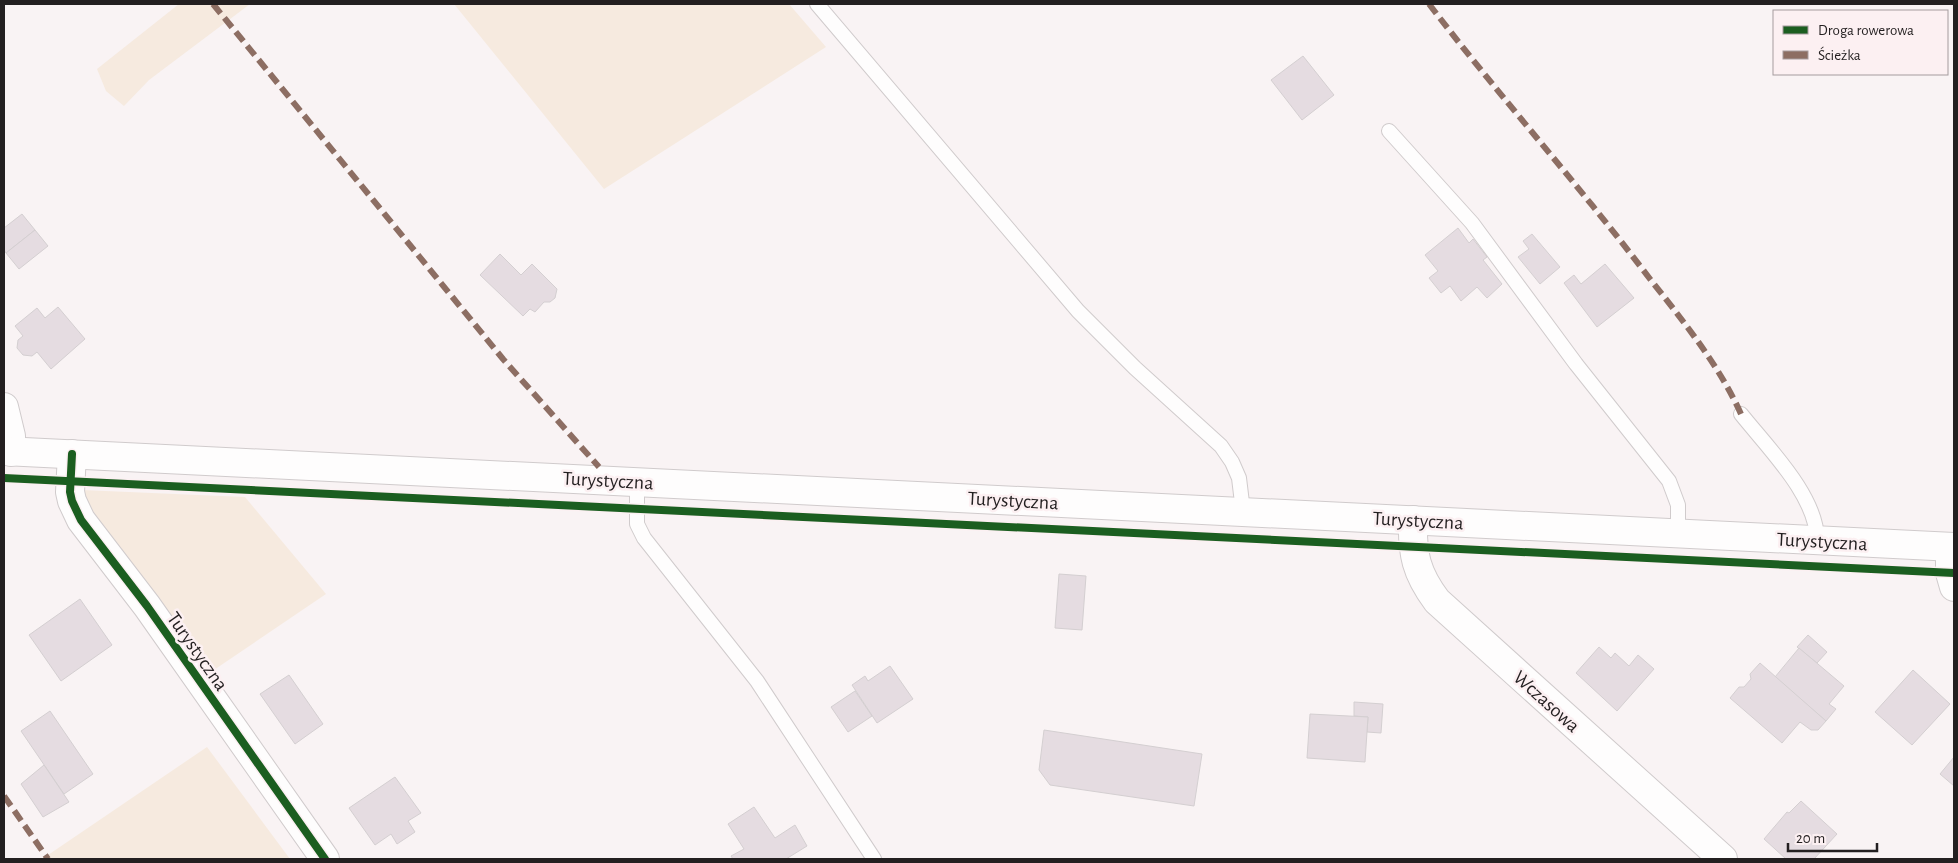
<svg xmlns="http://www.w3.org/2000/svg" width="1958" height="863" font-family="'Alegreya Sans',sans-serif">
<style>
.green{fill:#f6eadf}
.building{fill:#e5dce1;stroke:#d4cfd1}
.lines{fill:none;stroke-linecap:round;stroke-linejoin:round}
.service-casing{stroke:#d0cbcc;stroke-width:16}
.minor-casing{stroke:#d0cbcc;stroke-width:30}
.secondary-casing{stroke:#d0cbcc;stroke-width:30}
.service{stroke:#fefdfd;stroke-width:14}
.minor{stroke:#fefdfd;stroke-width:28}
.secondary{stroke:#fefdfd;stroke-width:28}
.quiet{stroke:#8d6e63;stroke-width:6;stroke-dasharray:12 6;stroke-linecap:butt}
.cycleway-casing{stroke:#fcf0f2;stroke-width:11}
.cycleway{stroke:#1b5e20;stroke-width:8}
.labels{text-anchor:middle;stroke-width:5;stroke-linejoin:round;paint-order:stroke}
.street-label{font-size:20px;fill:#231f20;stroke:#fcf0f2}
</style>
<rect width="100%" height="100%" fill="#f9f3f4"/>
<g class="green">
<path d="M179,4h71l-101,76 -25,26 -18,-15 -9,-22z"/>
<path d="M454,4h335l37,43 -222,142z"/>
<path d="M82,490l163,7 81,97 -121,82 -117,-160z"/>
<path d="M207,747l83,112h-239l-3,-4z"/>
</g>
<g class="building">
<path d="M1303,56l31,39 -32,25 -31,-40z"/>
<path d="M22,214l13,16 -29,23 -2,-3v-22z"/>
<path d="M1458,228l11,15 4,-4 14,18 -4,3 19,24 -15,14 -10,-11 -16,14 -11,-15 -9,7 -12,-15 9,-7 -13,-16z"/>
<path d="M35,230l13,16 -29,23 -13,-16z"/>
<path d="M1532,234l28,33 -20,17 -22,-27 11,-8 -6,-8z"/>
<path d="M500,254l21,21 11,-11 25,25 -2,9 -5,4h-6l-9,10 -5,-3 -7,7 -43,-41z"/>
<path d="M1605,264l29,34 -37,29 -33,-44 10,-8 7,9z"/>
<path d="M58,307l27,32 -34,30 -14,-17 -5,4 -9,-1 -6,-7 1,-8 5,-4 -8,-10 22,-18 8,10z"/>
<path d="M1059,574l27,2 -4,54 -27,-2z"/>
<path d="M80,599l32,46 -51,36 -32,-46z"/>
<path d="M1808,635l19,17 -10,11 -20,-16z"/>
<path d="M1599,647l12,11 4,-5 14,13 9,-11 16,14 -37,42 -41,-38z"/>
<path d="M1799,648l45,38 -15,18 7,5 -10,12 -51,-44z"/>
<path d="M1760,663l66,58 -8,9h-7l-11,-8 -18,21 -52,-45 9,-11h5l7,-8 -1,-5z"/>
<path d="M890,666l23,33 -36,24 -25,-38 13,-9 3,5z"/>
<path d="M1913,670l37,34 -38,41 -37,-33z"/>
<path d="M289,675l34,49 -28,20 -35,-50z"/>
<path d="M855,691l17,25 -24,16 -17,-25z"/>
<path d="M1354,702l29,2 -2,29 -14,-1 1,-15 -14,-1z"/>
<path d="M50,711l43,63 -29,20 -43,-63z"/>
<path d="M1310,714l58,3 -3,45 -58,-4z"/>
<path d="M1044,730l158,24 -8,52 -144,-21 -11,-15z"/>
<path d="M1954,757v29l-14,-12z"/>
<path d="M44,765l25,37 -26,15 -22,-33z"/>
<path d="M395,777l26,36 -13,8 7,11 -18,12 -6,-10 -16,11 -26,-37z"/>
<path d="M1801,801l36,33 -23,25h-28l-22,-20 23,-27 2,1z"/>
<path d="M754,807l21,31 20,-13 12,21 -21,13h-53l-2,-3 13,-7 -16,-25z"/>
</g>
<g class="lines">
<defs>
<g id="service">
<path d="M817,4l261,307 57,57 86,78 11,16 7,16 4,33"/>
<path d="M1389,131l83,92 104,141 93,117 9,24v28"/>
<path d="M1741,414c27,34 77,83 76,127"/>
<path d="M637,482v42l7,14 113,143 117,178"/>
</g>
<g id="minor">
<path d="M4,407l7,29v16"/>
<path d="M72,454l-2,38 2,9 9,19 66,86 178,253"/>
<path d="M1413,520c-1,34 3,53 24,81l286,258"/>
<path d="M1950,547v26l4,14"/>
</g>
<path id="secondary" d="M4,451l1950,96"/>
</defs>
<use href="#service" class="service-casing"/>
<use href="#minor" class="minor-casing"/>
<use href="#secondary" class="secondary-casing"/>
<use href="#service" class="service"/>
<use href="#minor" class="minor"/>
<use href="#secondary" class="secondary"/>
<g class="quiet">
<path d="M213,4l290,355 96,108"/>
<path d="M1429,4c71,93 150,181 221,275 33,42 69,86 91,135"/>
<path d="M4,796l44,63"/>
</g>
<defs>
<g id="cycleway">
<path d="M72,454l-2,38 2,9 9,19 66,86 178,253"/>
<path d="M4,478l1950,95"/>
</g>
</defs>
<use href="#cycleway" class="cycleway-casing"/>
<use href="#cycleway" class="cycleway"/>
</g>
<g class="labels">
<g class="street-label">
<text transform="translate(608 480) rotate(3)" y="7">Turystyczna</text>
<text transform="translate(1013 500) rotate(3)" y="7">Turystyczna</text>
<text transform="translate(1418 520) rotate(3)" y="7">Turystyczna</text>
<text transform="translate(1822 541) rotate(3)" y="7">Turystyczna</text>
<text transform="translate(198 651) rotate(55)" y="7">Turystyczna</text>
<text transform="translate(1547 701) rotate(42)" y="7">Wczasowa</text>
</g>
</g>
<rect width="1958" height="863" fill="none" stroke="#231f20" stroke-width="10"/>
<rect x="1773" y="10" width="175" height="65" fill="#fcf0f2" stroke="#a59c9e"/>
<rect x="1783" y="26" width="25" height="8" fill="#1b5e20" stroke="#a59c9e"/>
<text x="1818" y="35" font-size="15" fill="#231f20">Droga rowerowa</text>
<rect x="1783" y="51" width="25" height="8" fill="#8d6e63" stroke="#a59c9e"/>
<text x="1818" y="60" font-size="15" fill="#231f20">Ścieżka</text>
<path d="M1788 843v8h89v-8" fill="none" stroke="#231f20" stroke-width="2.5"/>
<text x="1796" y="843" font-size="15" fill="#231f20" stroke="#fcf0f2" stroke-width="4" paint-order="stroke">20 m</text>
</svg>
